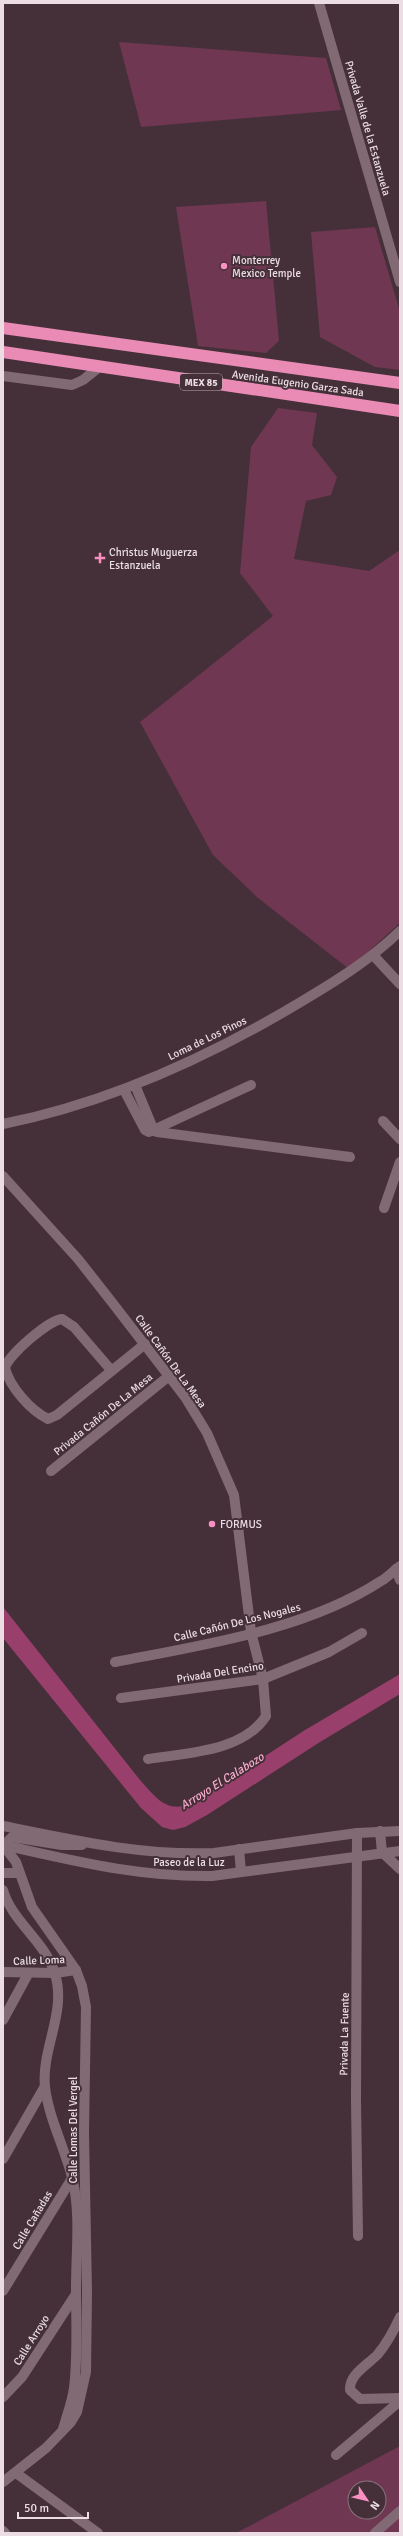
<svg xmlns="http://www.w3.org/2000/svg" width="403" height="2536" font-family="Signika,sans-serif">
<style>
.green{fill:#6f3751;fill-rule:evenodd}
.water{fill:#993f6b}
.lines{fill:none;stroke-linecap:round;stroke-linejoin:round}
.minor{stroke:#826a74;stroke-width:10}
.highway{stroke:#e98bb5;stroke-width:12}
.poi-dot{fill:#fc8fc1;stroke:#453039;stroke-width:1.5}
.labels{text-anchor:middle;stroke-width:4;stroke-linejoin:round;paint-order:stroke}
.shield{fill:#453039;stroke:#b9a9b0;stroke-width:1}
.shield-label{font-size:10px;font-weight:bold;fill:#ebdde3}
.street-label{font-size:11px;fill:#ebdde3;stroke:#453039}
.poi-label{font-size:11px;fill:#ebdde3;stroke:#453039;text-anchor:start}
.water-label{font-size:12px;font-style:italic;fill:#f7accc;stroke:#453039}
</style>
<rect width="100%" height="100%" fill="#453039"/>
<g class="green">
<path d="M119,42l207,16 15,52 -200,17z"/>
<path d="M266,201l13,140 -13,12 -68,-7 -22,-139z"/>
<path d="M375,227l25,85v58l-25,-3 -55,-30 -9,-105z"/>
<path d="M278,408l39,5 -5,32 25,32 -6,18 -25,6 -12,58 75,12 31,-21v373l-51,46 -91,-71 -45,-43 -73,-133 133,-106 -33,-43 11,-126z"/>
<path d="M400,2446v87h-164zM355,2488h24v24h-24z"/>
</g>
<path class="water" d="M3,1607l137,173c19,21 29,36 58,20l107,-70 95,-56v20l-80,48 -113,73 -22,12 -12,3 -11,-3 -21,-19 -138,-170z"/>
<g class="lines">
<g class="minor">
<path d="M319,3l81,279"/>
<path d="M3,376l69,9 11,-5 15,-12"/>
<path d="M373,955l27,29"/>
<path d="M135,1085l19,46 3,1 193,25"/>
<path d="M124,1090l21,40 4,2 102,-47"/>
<path d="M383,1121l17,18"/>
<path d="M3,1124c105,-21 204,-66 296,-121 37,-22 71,-43 101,-72"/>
<path d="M3,1176l75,83 33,42 74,96 22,36 27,62 17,137 12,47 3,37c-23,36 -80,37 -118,43"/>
<path d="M384,1208l16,-46"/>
<path d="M111,1370l-37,-43 -12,-8c-13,1 -54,36 -57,49 5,19 25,42 43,51l9,-4 88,-71"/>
<path d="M51,1471l118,-95"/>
<path d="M396,1569l4,11"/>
<path d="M115,1662c87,-17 191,-32 266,-81 7,-4 12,-10 19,-15"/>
<path d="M121,1698l142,-19 66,-27 33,-19"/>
<path d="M3,1826c69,14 140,30 211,27l143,-20 43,-2"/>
<path d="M380,1831l2,21 18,17"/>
<path d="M357,1833l-1,268 2,135"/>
<path d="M3,1845l13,17 16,45 44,63 6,16 4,21 -2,126 3,159 -1,80 -9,40 -6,10 -25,26 -43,34"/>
<path d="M3,1845c72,16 134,32 209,31l188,-25"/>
<path d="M3,1846l9,-9 50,8h20"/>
<path d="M239,1849l2,23"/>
<path d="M3,1873h16"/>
<path d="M3,1890c9,32 43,52 52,84 12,38 -14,75 -10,113 4,32 19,59 27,90 9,35 4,75 4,111 0,33 2,67 -2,100 -2,14 -7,27 -11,41"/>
<path d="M3,1972l52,1 21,-3"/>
<path d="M3,2020l25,-46"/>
<path d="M3,2159l42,-73"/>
<path d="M3,2291l71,-116"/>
<path d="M400,2317c-6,13 -13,26 -22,37 -10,11 -29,20 -28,36l10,9 40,-1"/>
<path d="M3,2397l19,-20 54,-83"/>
<path d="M336,2455l64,-54"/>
<path d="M16,2473l82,60"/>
<path d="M3,2531l2,2"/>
<path d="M375,2533l25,-22"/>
</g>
<g class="highway">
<path d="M3,328l397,55"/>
<path d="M3,352l397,59"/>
</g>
</g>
<g class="poi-dot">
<circle cx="224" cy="266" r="4"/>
<path d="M98 552h4v4h4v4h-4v4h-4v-4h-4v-4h4z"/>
<circle cx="212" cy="1524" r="4"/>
</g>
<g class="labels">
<rect class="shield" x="180" y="374" width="42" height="16" rx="3"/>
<g class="shield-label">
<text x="201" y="386">MEX 85</text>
</g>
<g class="street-label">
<text transform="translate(368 128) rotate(74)" y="4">Privada Valle de la Estanzuela</text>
<text transform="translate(298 383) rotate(8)" y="4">Avenida Eugenio Garza Sada</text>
<text transform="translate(207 1038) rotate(-26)" y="4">Loma de Los Pinos</text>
<text transform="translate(171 1361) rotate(54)" y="4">Calle Cañón De La Mesa</text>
<text transform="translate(103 1414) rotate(-39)" y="4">Privada Cañón De La Mesa</text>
<text transform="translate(237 1622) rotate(-14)" y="4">Calle Cañón De Los Nogales</text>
<text transform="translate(220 1672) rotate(-9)" y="4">Privada Del Encino</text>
<text x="189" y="1866">Paseo de la Luz</text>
<text transform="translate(39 1960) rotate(-2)" y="4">Calle Loma</text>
<text transform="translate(344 2034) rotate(-89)" y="4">Privada La Fuente</text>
<text transform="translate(73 2130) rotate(-90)" y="4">Calle Lomas Del Vergel</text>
<text transform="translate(32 2220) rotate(-59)" y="4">Calle Cañadas</text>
<text transform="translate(31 2340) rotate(-58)" y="4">Calle Arroyo</text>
</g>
<g class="poi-label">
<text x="232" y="264">Monterrey<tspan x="232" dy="13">Mexico Temple</tspan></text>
<text x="109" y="556">Christus Muguerza<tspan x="109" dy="13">Estanzuela</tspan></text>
<text x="220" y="1528">FORMUS</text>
</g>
<g class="water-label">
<text transform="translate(222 1781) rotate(-32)" y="4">Arroyo El Calabozo</text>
</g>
</g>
<rect width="403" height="2536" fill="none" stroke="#ebdde3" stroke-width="8"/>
<g transform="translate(367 2500) rotate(125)"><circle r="19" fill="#453039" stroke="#87757d"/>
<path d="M0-3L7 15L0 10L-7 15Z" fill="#fc8fc1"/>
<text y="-6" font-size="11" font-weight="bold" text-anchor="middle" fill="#ebdde3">N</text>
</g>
<path d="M18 2512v6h70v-6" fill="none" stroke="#ebdde3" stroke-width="2"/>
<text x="24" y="2512" font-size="12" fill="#ebdde3" stroke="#453039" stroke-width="3" paint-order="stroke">50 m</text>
</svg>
